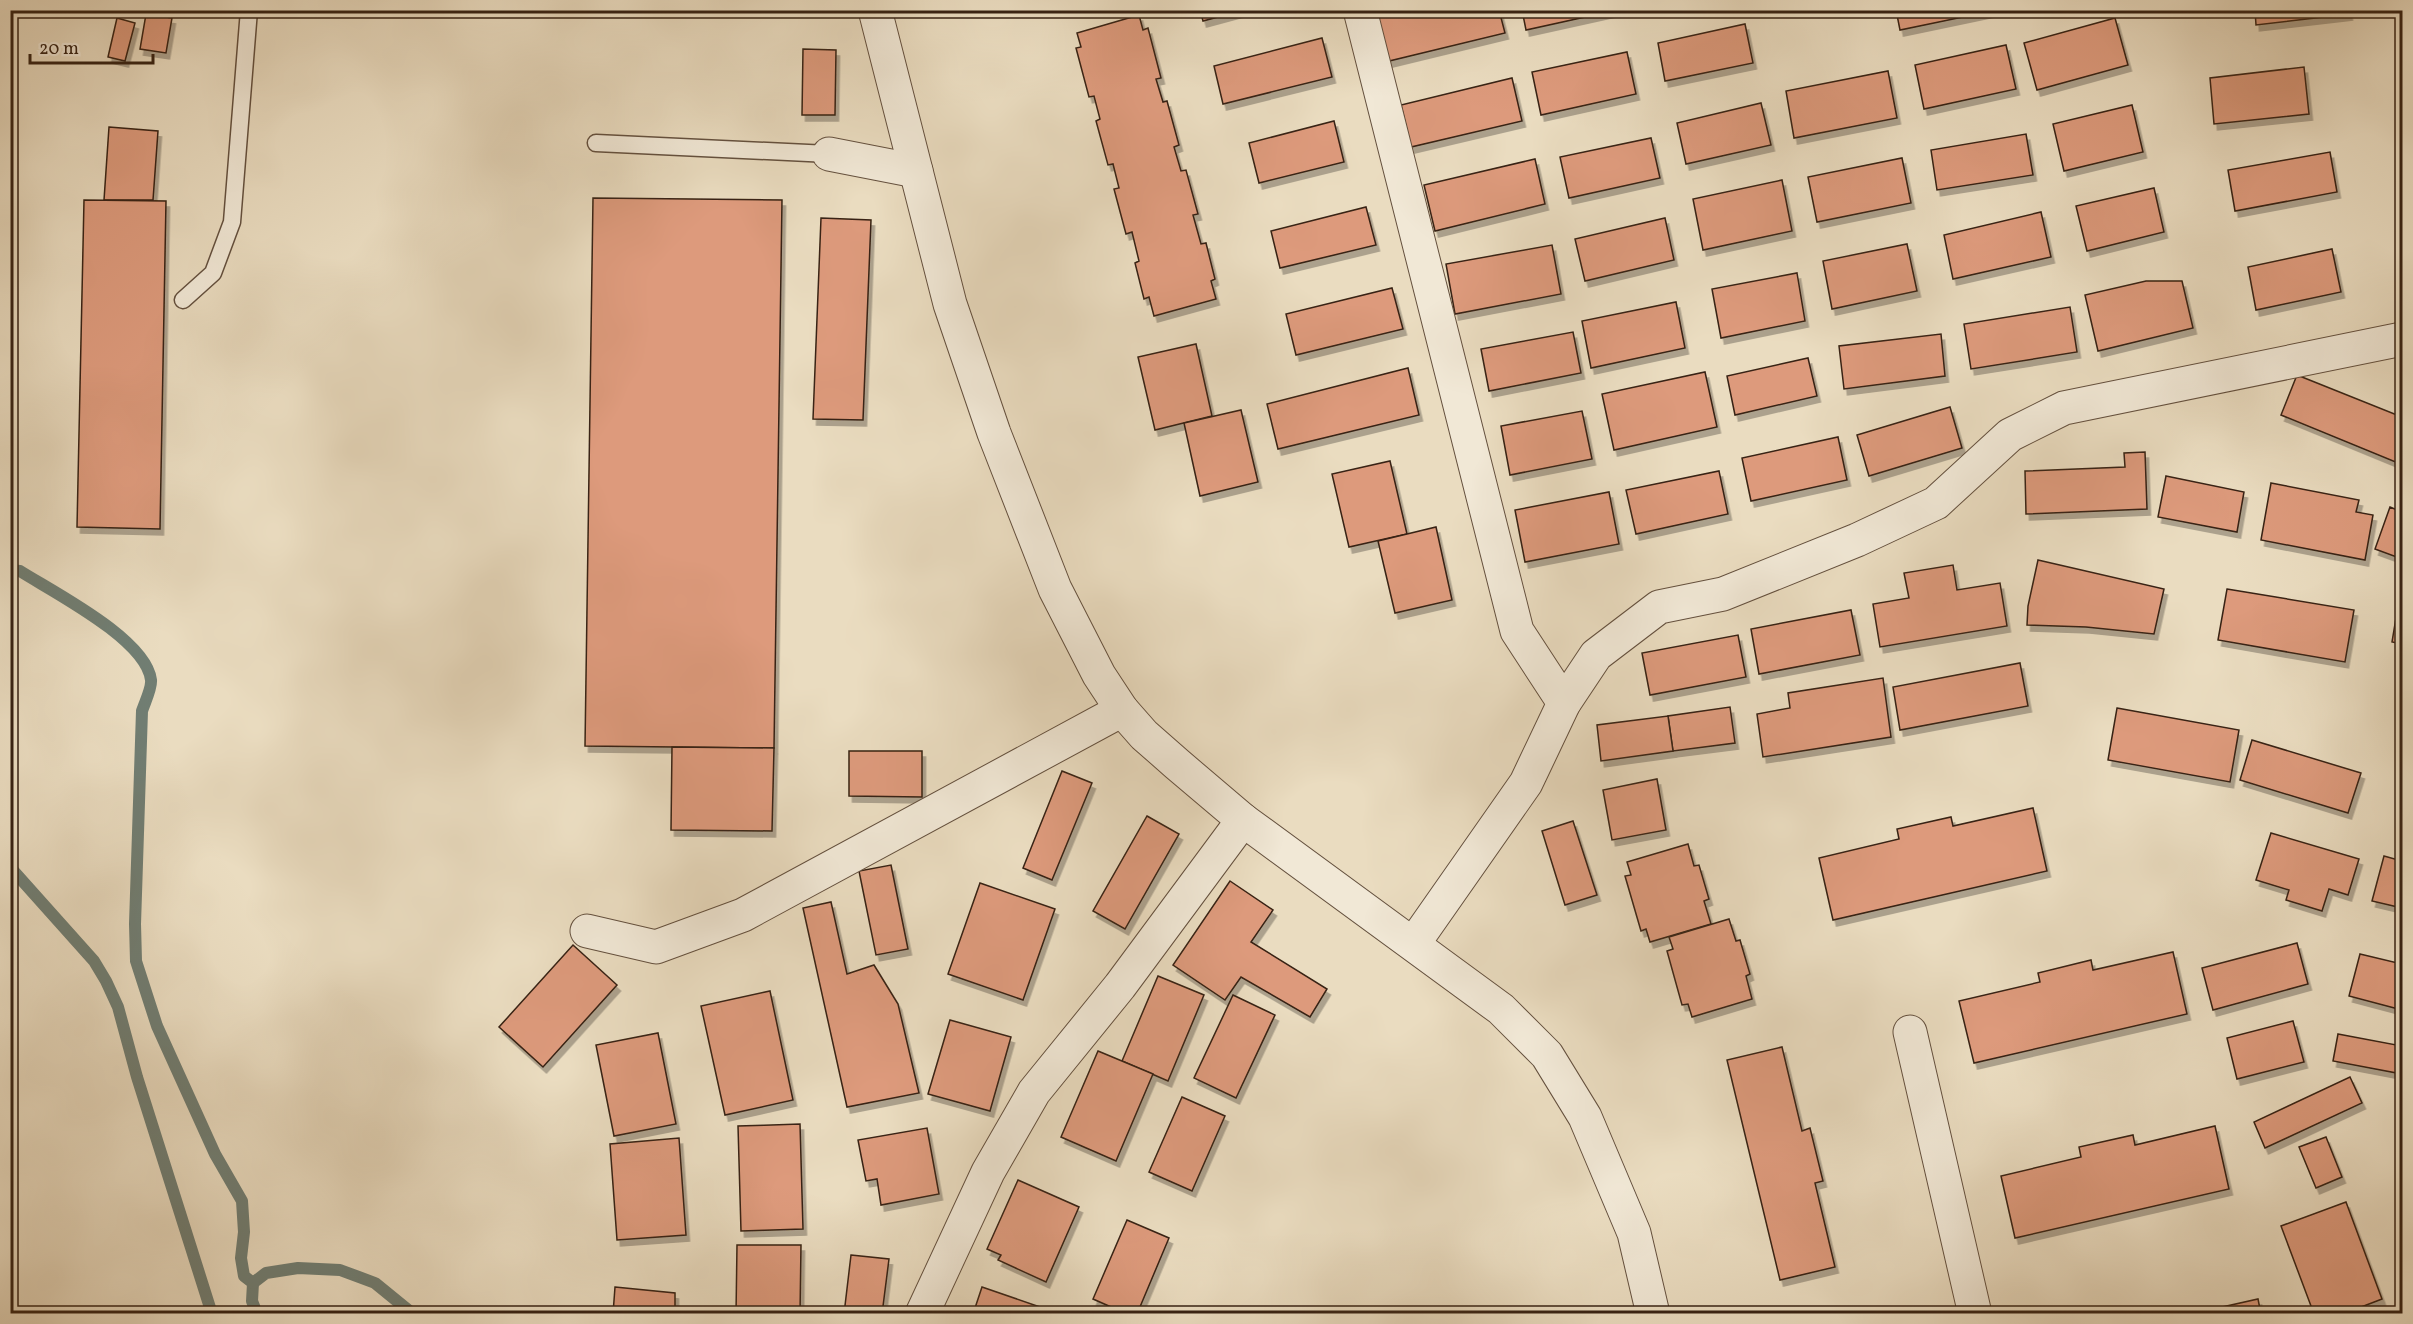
<svg xmlns="http://www.w3.org/2000/svg" width="2413" height="1324" font-family="Vollkorn,serif">
<style>
.lines{fill:none;stroke-linecap:round;stroke-linejoin:round}
.stream{stroke:#717e73;stroke-width:12}
.building{fill:#dd9a7b;stroke:#372213;stroke-width:1.5;filter:url(#shadow)}
.service-casing{stroke:#64503e;stroke-width:19}
.minor-casing{stroke:#64503e;stroke-width:35}
.tertiary-casing{stroke:#64503e;stroke-width:35}
.service{stroke:#f1e8d6;stroke-width:16}
.minor{stroke:#f1e8d6;stroke-width:33}
.tertiary{stroke:#f1e8d6;stroke-width:33}
</style>
<defs>
<filter id="shadow"><feDropShadow dx="3.5" dy="6" stdDeviation="0" flood-color="#0004"/></filter>
</defs>
<rect width="100%" height="100%" fill="#eadcc0"/>
<filter id="stains"><feTurbulence type="fractalNoise" baseFrequency=".00333" numOctaves="4"/><feColorMatrix values="0 0 0 0 .2 0 0 0 0 .09 0 0 0 0 .02 0 0 0 .5 -.17"/></filter>
<radialGradient id="worn" r=".72"><stop offset=".6" stop-color="#630" stop-opacity="0"/><stop offset="1" stop-color="#630" stop-opacity=".3"/></radialGradient>
<g class="lines">
<g class="stream">
<path d="M10,570l10,1c33,21 126,68 131,109 1,8 -6,22 -9,31l-7,213 1,37 21,65 58,128 27,47 2,31 -3,26 3,18 9,7 -1,18 5,13"/>
<path d="M10,867l84,94 12,20 12,26 19,70 75,237"/>
<path d="M253,1283l13,-10 32,-5 42,2 35,13 38,31"/>
</g>
</g>
<g class="building">
<path d="M1200,10h44l-41,11z"/>
<path d="M1408,10h91l6,23 -120,29 -10,-44z"/>
<path d="M1522,10h95l-91,20z"/>
<path d="M1896,10h96v1l-92,19z"/>
<path d="M2255,10h93l1,4 -93,11z"/>
<path d="M146,14l26,4 -6,35 -26,-4z"/>
<path d="M1139,15l4,15 5,-2 13,50 -5,1 7,23 4,-1 12,44 -5,2 7,24 5,-1 12,44 -5,1 8,29 5,-1 9,36 -4,2 5,18 -62,17 -5,-19 -5,2 -9,-36 4,-2 -7,-29 -6,2 -12,-45 5,-1 -6,-24 -5,1 -12,-44 4,-2 -6,-23 -5,1 -13,-49 5,-1 -4,-14z"/>
<path d="M117,18l18,5 -10,38 -17,-4z"/>
<path d="M2115,18l13,47 -91,25 -13,-47z"/>
<path d="M1745,24l8,39 -88,18 -7,-38z"/>
<path d="M1322,38l10,39 -109,27 -9,-38z"/>
<path d="M2006,45l10,44 -92,20 -9,-44z"/>
<path d="M803,49l33,1 -1,65h-33z"/>
<path d="M1627,52l9,42 -95,21 -9,-43z"/>
<path d="M2304,67l5,47 -95,10 -4,-46z"/>
<path d="M1888,71l9,47 -103,20 -8,-47z"/>
<path d="M1512,78l10,43 -111,26 -10,-42z"/>
<path d="M1761,103l10,42 -85,19 -9,-41z"/>
<path d="M2132,105l11,47 -79,19 -11,-47z"/>
<path d="M1334,121l10,41 -85,21 -10,-40z"/>
<path d="M109,127l49,4 -5,69h-49z"/>
<path d="M2026,134l7,41 -96,15 -6,-40z"/>
<path d="M1651,138l9,40 -91,20 -9,-41z"/>
<path d="M2330,152l7,40 -102,19 -7,-41z"/>
<path d="M1902,158l9,45 -94,19 -9,-45z"/>
<path d="M1535,159l10,45 -110,27 -11,-46z"/>
<path d="M1782,180l10,51 -89,19 -10,-51z"/>
<path d="M2154,188l10,44 -77,19 -11,-45z"/>
<path d="M593,198l189,2 -8,548 -189,-2z"/>
<path d="M84,200l82,1 -6,328 -83,-2z"/>
<path d="M1366,207l10,38 -96,23 -9,-37z"/>
<path d="M2041,212l10,45 -98,22 -9,-44z"/>
<path d="M821,218l50,2 -8,200 -50,-1z"/>
<path d="M1665,218l9,42 -89,21 -10,-42z"/>
<path d="M1907,244l10,47 -85,18 -9,-48z"/>
<path d="M1552,245l9,49 -106,20 -9,-50z"/>
<path d="M2332,249l9,43 -85,18 -8,-43z"/>
<path d="M1797,273l8,48 -84,17 -9,-49z"/>
<path d="M2146,281h36l11,47 -95,23 -13,-56z"/>
<path d="M1392,288l11,41 -107,26 -10,-41z"/>
<path d="M1676,302l9,46 -94,20 -9,-47z"/>
<path d="M2070,307l7,45 -106,17 -7,-45z"/>
<path d="M1573,332l8,41 -92,18 -8,-42z"/>
<path d="M1941,334l4,42 -101,13 -5,-43z"/>
<path d="M1196,344l16,72 -57,14 -17,-73z"/>
<path d="M1808,358l9,38 -82,19 -8,-39z"/>
<path d="M1408,368l11,47 -141,34 -11,-45z"/>
<path d="M1705,372l12,55 -103,23 -12,-56z"/>
<path d="M2297,375l105,42v33l-4,13 -117,-48z"/>
<path d="M1950,407l12,41 -93,28 -12,-41z"/>
<path d="M1241,410l17,72 -58,14 -16,-73z"/>
<path d="M1582,411l10,48 -82,16 -9,-49z"/>
<path d="M1838,437l9,43 -96,21 -9,-43z"/>
<path d="M2145,452l2,57 -121,5 -1,-43 100,-4 -1,-14z"/>
<path d="M1390,461l17,73 -58,13 -17,-73z"/>
<path d="M1719,471l9,43 -92,20 -10,-44z"/>
<path d="M2166,476l78,16 -7,40 -79,-15z"/>
<path d="M2271,483l88,17 -3,12 17,3 -8,45 -104,-20z"/>
<path d="M1609,492l10,52 -94,18 -10,-52z"/>
<path d="M2390,507l12,5v47l-27,-10z"/>
<path d="M1436,527l16,73 -57,13 -17,-72z"/>
<path d="M2038,560l126,29 -10,45 -68,-7 -59,-2 1,-19z"/>
<path d="M1953,565l4,25 43,-7 7,43 -127,21 -7,-43 36,-6 -5,-25z"/>
<path d="M2227,589l127,21 -9,52 -127,-22z"/>
<path d="M2399,600l3,1v43l-10,-2z"/>
<path d="M1851,610l9,45 -101,19 -8,-45z"/>
<path d="M1738,635l8,42 -96,18 -8,-42z"/>
<path d="M2020,663l8,43 -128,24 -7,-43z"/>
<path d="M1883,678l8,59 -128,20 -6,-43 33,-6 -2,-15z"/>
<path d="M1730,707l5,36 -62,8 -5,-35z"/>
<path d="M2117,708l122,22 -9,52 -122,-22z"/>
<path d="M1668,716l5,35 -72,10 -4,-36z"/>
<path d="M2252,740l109,33 -13,40 -108,-33z"/>
<path d="M672,747l102,1 -2,83 -101,-1z"/>
<path d="M849,751h73v46l-73,-1z"/>
<path d="M1062,771l30,12 -40,97 -29,-12z"/>
<path d="M1657,779l9,51 -54,10 -9,-50z"/>
<path d="M2033,808l14,63 -214,49 -14,-62 80,-19 -2,-10 54,-12 2,9z"/>
<path d="M1147,816l32,18 -54,95 -32,-18z"/>
<path d="M1573,821l24,74 -32,10 -23,-74z"/>
<path d="M2271,833l88,26 -11,36 -19,-6 -7,22 -36,-11 3,-10 -33,-10z"/>
<path d="M1688,844l6,22 5,-1 10,34 -5,2 7,23 -61,18 -4,-13 -5,2 -16,-55 6,-1 -4,-13z"/>
<path d="M2384,856l18,5v47l-30,-7z"/>
<path d="M891,865l17,84 -32,6 -17,-84z"/>
<path d="M1230,881l43,29 -22,32 76,47 -17,28 -69,-40 -16,23 -52,-35z"/>
<path d="M980,883l75,26 -32,91 -75,-26z"/>
<path d="M831,902l16,72 27,-9 24,39 21,89 -72,14 -44,-199z"/>
<path d="M1729,919l7,22 4,-1 10,34 -4,2 6,23 -60,18 -4,-13 -6,1 -15,-54 6,-2 -4,-12z"/>
<path d="M2297,943l11,41 -95,26 -11,-42z"/>
<path d="M573,945l44,40 -74,82 -44,-40z"/>
<path d="M2173,952l14,62 -213,49 -15,-62 81,-19 -2,-9 53,-13 2,10z"/>
<path d="M2360,954l42,10v46l-53,-14z"/>
<path d="M1158,976l46,19 -36,86 -46,-20z"/>
<path d="M770,991l23,109 -68,15 -24,-109z"/>
<path d="M1233,995l42,20 -39,83 -42,-20z"/>
<path d="M950,1020l61,17 -21,74 -62,-17z"/>
<path d="M2293,1021l11,41 -67,17 -10,-41z"/>
<path d="M658,1033l18,91 -62,12 -18,-91z"/>
<path d="M2338,1034l64,12v28l-69,-13z"/>
<path d="M1782,1047l20,84 8,-3 13,53 -8,2 20,84 -55,13 -53,-220z"/>
<path d="M1098,1051l55,23 -37,87 -55,-24z"/>
<path d="M2350,1077l12,26 -97,45 -11,-26z"/>
<path d="M1182,1097l43,19 -33,75 -43,-19z"/>
<path d="M800,1124l3,105 -62,2 -3,-105z"/>
<path d="M2215,1126l14,63 -214,49 -14,-62 80,-19 -2,-10 54,-12 2,10z"/>
<path d="M927,1128l12,66 -58,11 -4,-26 -11,2 -8,-41z"/>
<path d="M2326,1137l16,40 -26,11 -17,-41z"/>
<path d="M679,1138l7,97 -69,5 -7,-96z"/>
<path d="M1018,1180l61,27 -33,75 -48,-22 3,-5 -14,-6z"/>
<path d="M2346,1202l36,97 -39,15h-29l-33,-88z"/>
<path d="M1127,1220l42,18 -32,76h-10l-34,-15z"/>
<path d="M737,1245h64l-1,69h-64z"/>
<path d="M851,1255l38,4 -7,55h-38z"/>
<path d="M615,1287l60,6v21h-62z"/>
<path d="M982,1287l58,20 -2,7h-65z"/>
<path d="M2258,1299l3,15h-70z"/>
<path d="M2175,1307l2,7h-30z"/>
</g>
<g class="lines">
<defs>
<g id="service">
<path d="M596,143l233,11"/>
<path d="M183,300l30,-27 19,-51 17,-212"/>
</g>
<g id="minor">
<path d="M1360,10l157,621 47,72"/>
<path d="M829,154l87,17"/>
<path d="M587,931l69,16 87,-32 379,-205"/>
<path d="M1414,943l112,-160 38,-80 32,-48 63,-48 64,-13 134,-54 79,-37 74,-68 54,-27 338,-69"/>
<path d="M1910,1032l65,282"/>
<path d="M922,1314l66,-142 46,-80 86,-106 123,-166"/>
</g>
<path id="tertiary" d="M875,10l75,294 44,129 61,156 44,86 23,35 22,25 33,29 66,56 258,189 46,46 38,62 49,116 19,81"/>
</defs>
<use href="#service" class="service-casing"/>
<use href="#minor" class="minor-casing"/>
<use href="#tertiary" class="tertiary-casing"/>
<use href="#service" class="service"/>
<use href="#minor" class="minor"/>
<use href="#tertiary" class="tertiary"/>
</g>
<rect width="2413" height="1324" fill="none" stroke="#eadcc0" stroke-width="36"/>
<rect x="12" y="12" width="2389" height="1300" fill="none" stroke="#372213" stroke-width="3"/>
<rect x="18" y="18" width="2377" height="1288" fill="none" stroke="#372213" stroke-width="1.5"/>
<path d="M30 54v9h123v-9" fill="none" stroke="#372213" stroke-width="3"/>
<text x="39" y="54" font-size="18" fill="#372213" stroke="#f1e8d6" stroke-width="4.5" paint-order="stroke">20 m</text>
<rect width="100%" height="100%" filter="url(#stains)"/>
<rect width="100%" height="100%" fill="url(#worn)"/>
</svg>
